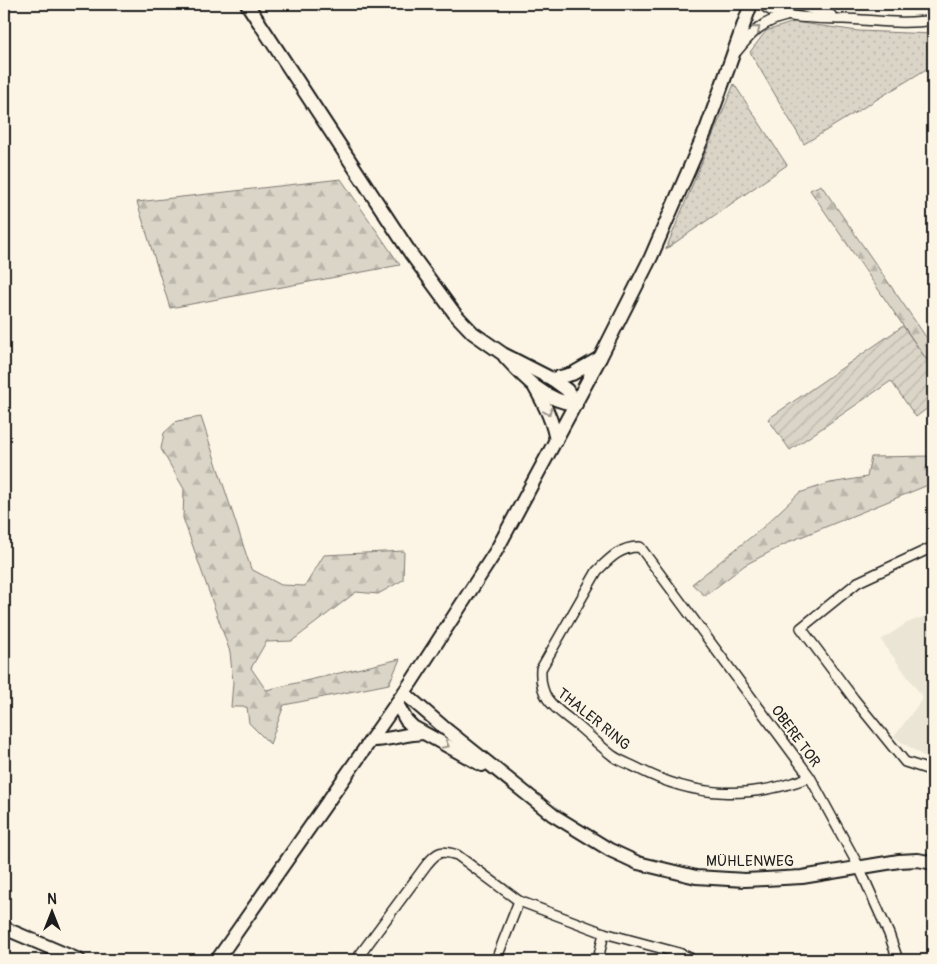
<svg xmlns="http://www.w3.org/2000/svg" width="937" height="964" font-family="Pangolin,sans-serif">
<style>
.built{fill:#ebe5d6}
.grass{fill:url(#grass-dots);stroke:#7c7872}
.forest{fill:url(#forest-firs);stroke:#7c7872}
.garden{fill:url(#garden-furrows);stroke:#7c7872}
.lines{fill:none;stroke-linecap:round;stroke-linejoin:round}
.street-casing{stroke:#1c1c1c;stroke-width:12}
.secondary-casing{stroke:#1c1c1c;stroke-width:16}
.street{stroke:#fcf5e5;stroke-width:9}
.secondary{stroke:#fcf5e5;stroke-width:12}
.oneway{stroke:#97938b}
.labels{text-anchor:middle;stroke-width:4.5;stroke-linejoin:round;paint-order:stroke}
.street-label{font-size:15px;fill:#1c1c1c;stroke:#fcf5e5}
</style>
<defs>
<pattern id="grass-dots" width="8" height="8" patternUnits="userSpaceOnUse" patternTransform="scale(1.25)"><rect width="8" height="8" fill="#dbd5c8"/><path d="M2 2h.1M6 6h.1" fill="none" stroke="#bbb6ab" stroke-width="1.8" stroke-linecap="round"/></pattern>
<pattern id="forest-firs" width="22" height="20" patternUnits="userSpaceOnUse" patternTransform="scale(1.25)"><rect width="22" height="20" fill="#dbd5c8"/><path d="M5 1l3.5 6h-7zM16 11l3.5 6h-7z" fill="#bbb6ab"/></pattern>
<pattern id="garden-furrows" width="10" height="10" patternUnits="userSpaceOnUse" patternTransform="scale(1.25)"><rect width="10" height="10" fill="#dbd5c8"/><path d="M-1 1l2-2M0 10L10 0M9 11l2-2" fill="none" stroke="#bbb6ab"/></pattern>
</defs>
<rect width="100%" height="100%" fill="#fcf5e5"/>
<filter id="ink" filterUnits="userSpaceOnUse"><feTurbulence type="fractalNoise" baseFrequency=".02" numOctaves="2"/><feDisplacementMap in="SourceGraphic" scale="10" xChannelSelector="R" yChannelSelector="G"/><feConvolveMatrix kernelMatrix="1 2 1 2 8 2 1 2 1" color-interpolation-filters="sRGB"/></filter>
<g filter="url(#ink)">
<path class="built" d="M933,613v147l-8,-3 -31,-20 29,-39 -42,-58 26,-17z"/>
<g class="grass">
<path d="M794,22l64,9 75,3v31l-129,79 -54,-92 16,-21z"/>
<path d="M734,84l53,81 -121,84z"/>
</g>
<g class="forest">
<path d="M341,179l59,86 -230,43 -33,-106z"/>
<path d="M821,185l112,162v22l-123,-179z"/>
<path d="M201,417l50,152 30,16 24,1 19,-31 80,-4 -1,29 -25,14 -22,-2 -64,49 -26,1 -15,26 15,22 134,-31 -11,25 -105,21 -14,39 -21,-21 -2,-16h-16l2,-25 -3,-30 -47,-134 1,-29 -23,-40 3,-16 13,-12z"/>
<path d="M933,456v27l-142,58 -46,24 -40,31 -13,-12 69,-55 38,-36 31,-10 37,-6 4,-20z"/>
</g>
<path class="garden" d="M903,326l30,43v35l-17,13 -25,-36 -101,69 -22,-31z"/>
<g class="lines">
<defs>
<g id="street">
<path d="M762,4c14,16 62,14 82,15 30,1 59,6 89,1"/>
<path d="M794,4l37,11"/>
<path d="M737,51c16,-19 24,-29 49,-35"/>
<path d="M933,547l-75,35 -57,46 53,71 51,63 28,9"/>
<path d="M810,777c-60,23 -116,21 -173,-9 -8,-4 -17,-7 -24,-12 -12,-9 -23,-20 -35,-30 -22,-18 -39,-25 -37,-57l56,-98c12,-12 24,-25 43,-24l170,230 49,90 30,67 9,26"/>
<path d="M356,960l71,-96c11,-13 14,-14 30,-9l62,46 85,32 75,20 11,5 2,2"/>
<path d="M496,960l23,-59"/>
<path d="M598,960l6,-27"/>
</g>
<g id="secondary">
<path d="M247,4l164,250 44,60 18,19 30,21 49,25 15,11 9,14"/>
<path d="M505,357c19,21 41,45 71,47"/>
<path d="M552,379l20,-5 28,-16"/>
<path d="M535,388c10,17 18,33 21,53"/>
<path d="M404,693l44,38 105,84 57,35 28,13 58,14 49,3 57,-3 97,-16 19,-1 15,3"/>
<path d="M397,704l9,16 7,7 69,38"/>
<path d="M372,740c17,0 33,-6 51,-7"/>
<path d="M4,928l75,32"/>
<path d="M217,960l195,-279 84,-130 104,-193 51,-101 55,-127 45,-126"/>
</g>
</defs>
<use href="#street" class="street-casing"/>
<use href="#secondary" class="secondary-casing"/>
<use href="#street" class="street"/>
<use href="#secondary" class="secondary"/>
</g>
<defs><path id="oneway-chevron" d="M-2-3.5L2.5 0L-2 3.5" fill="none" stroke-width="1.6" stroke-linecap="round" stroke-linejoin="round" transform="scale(1.25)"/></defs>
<g class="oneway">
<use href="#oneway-chevron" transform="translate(757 29) rotate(-41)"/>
<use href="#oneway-chevron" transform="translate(548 412) rotate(67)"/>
<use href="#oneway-chevron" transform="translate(446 745) rotate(29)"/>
</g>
</g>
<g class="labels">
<g class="street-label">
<text transform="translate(594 719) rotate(39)" y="5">THALER RING</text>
<text transform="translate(796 736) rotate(54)" y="5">OBERE TOR</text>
<text x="750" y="866">MÜHLENWEG</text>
</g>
</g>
<rect width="937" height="964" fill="none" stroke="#fcf5e5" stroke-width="20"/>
<rect x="10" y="10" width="917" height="944" fill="none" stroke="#1c1c1c" stroke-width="2" filter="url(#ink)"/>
<g transform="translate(52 912)" stroke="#fcf5e5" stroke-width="4" paint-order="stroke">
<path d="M0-4L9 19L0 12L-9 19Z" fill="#1c1c1c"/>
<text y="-8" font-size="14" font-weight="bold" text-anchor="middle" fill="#1c1c1c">N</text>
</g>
</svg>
